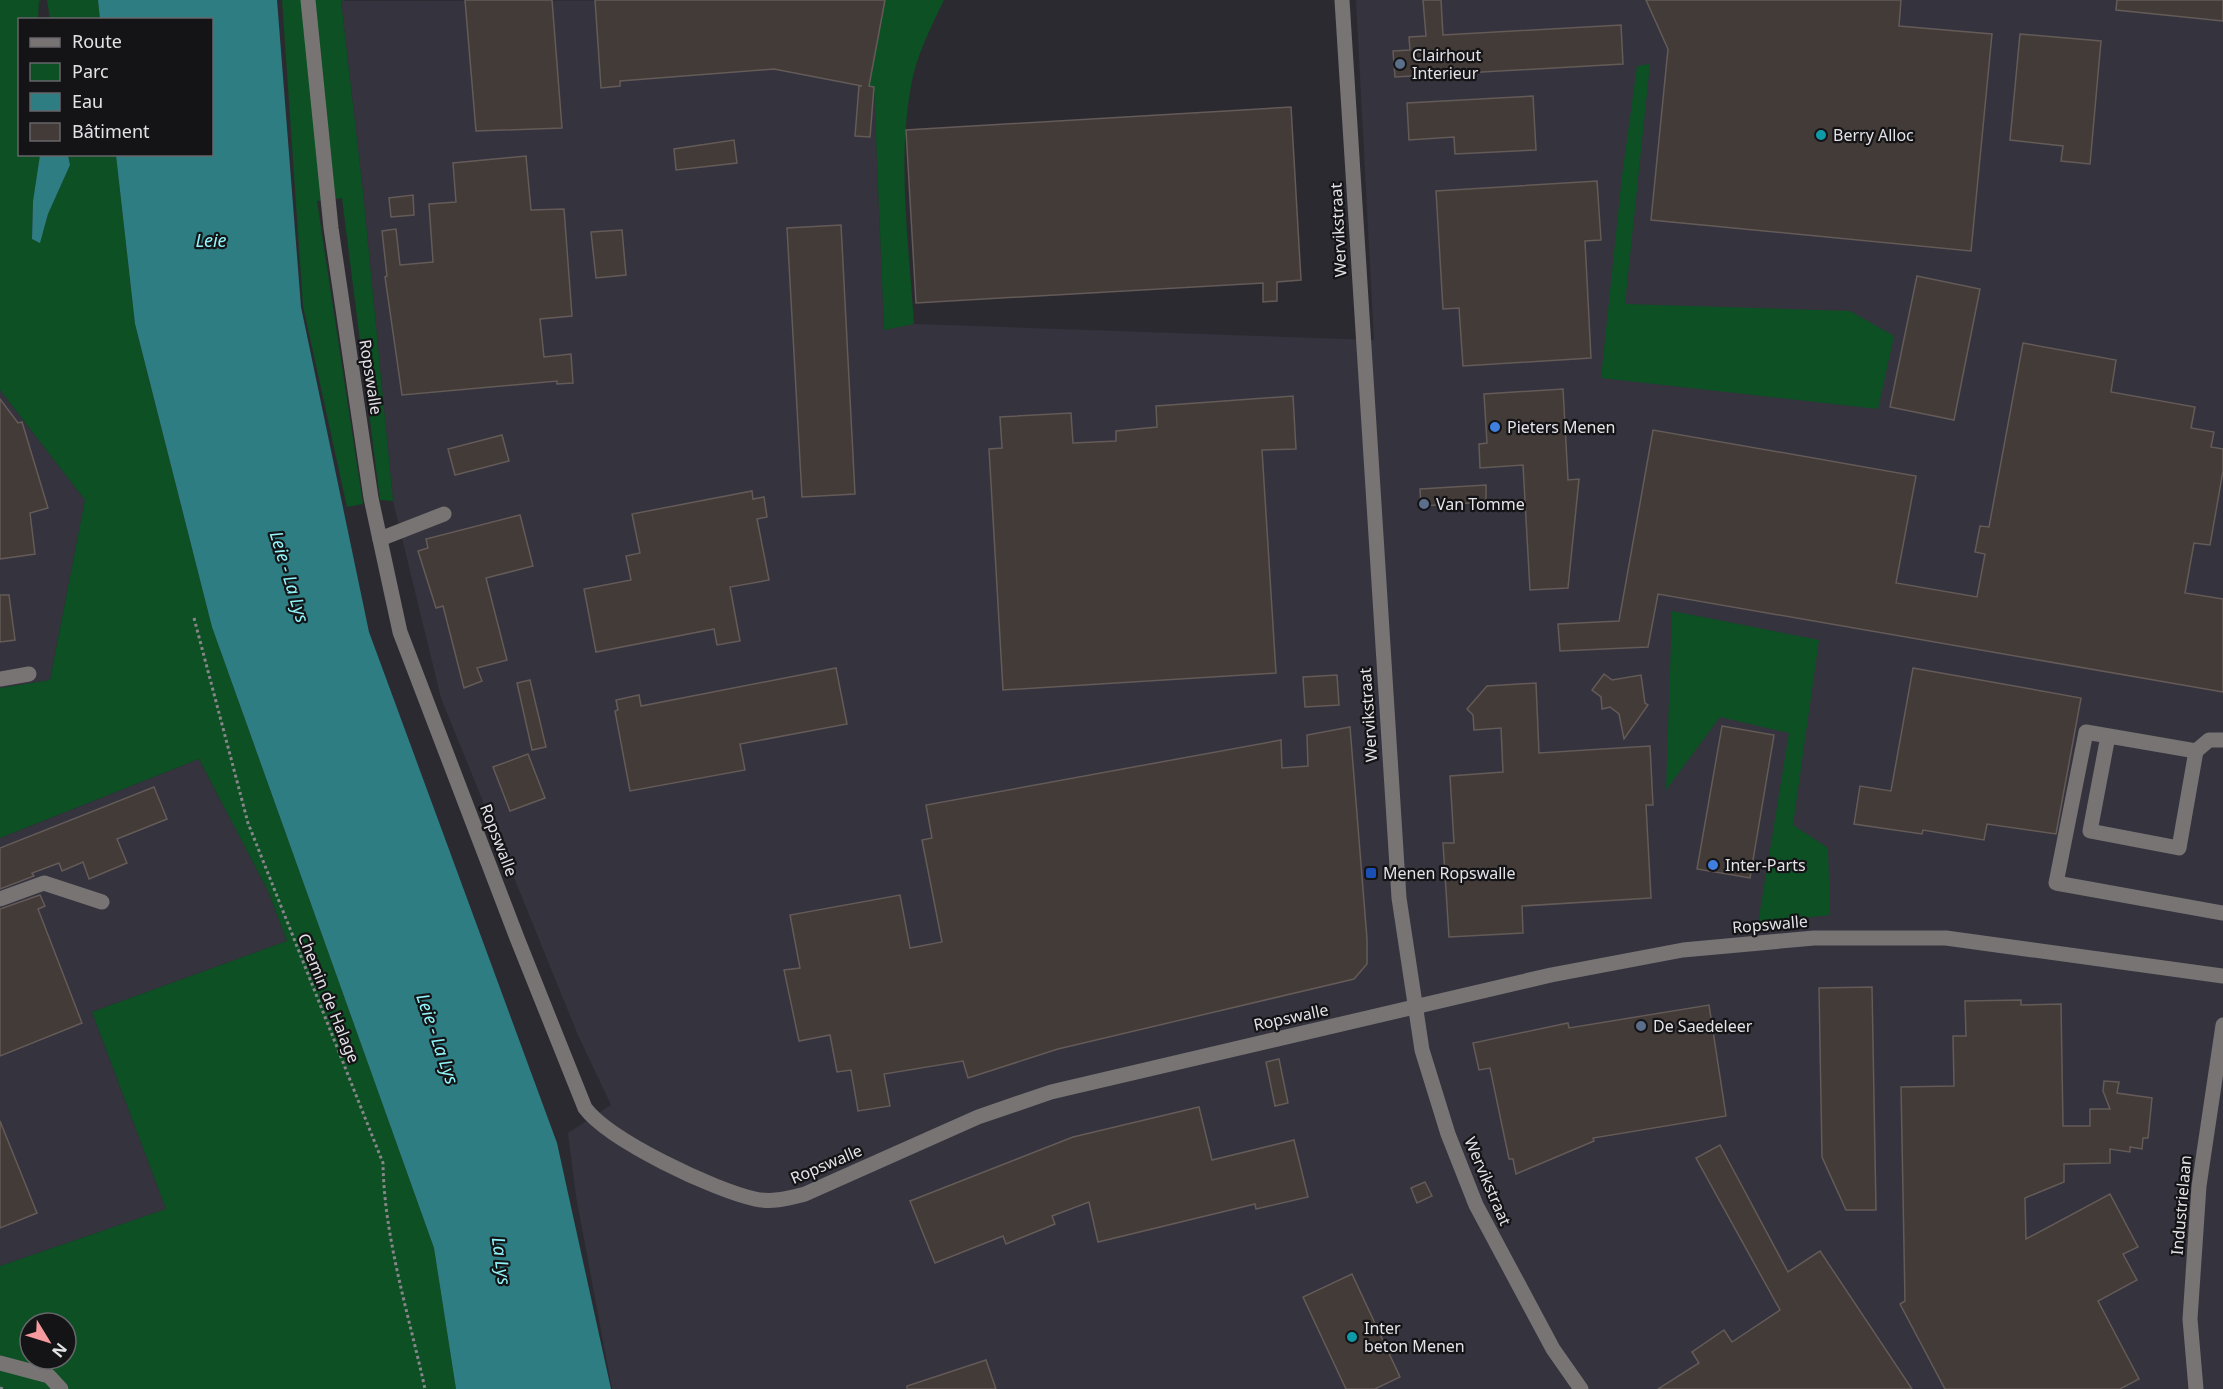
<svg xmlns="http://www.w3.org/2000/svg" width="2223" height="1389" font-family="'Noto Sans',sans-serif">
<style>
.built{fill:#35333e}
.green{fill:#0c5024;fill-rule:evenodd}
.water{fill:#2d7d82}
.building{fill:#433b38;stroke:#645b58;stroke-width:1.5}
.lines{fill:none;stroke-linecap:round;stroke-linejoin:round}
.path{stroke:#88868c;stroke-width:3;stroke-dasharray:3 3;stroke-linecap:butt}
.minor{stroke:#787474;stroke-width:15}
.service-dot{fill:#5c6f8a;stroke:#141316;stroke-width:2}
.culture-dot{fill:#0f9aa8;stroke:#141316;stroke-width:2}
.shop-dot{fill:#3f7fe0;stroke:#141316;stroke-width:2}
.transit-dot{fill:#1a4fb4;stroke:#141316;stroke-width:2}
.labels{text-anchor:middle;stroke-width:4.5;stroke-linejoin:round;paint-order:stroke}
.poi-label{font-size:16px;fill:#e3e2e7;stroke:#141316;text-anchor:start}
.street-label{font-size:16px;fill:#e3e2e7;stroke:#141316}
.water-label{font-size:18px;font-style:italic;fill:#92f7fc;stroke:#141316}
</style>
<rect width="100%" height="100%" fill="#2c2a31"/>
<g class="built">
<path d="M885,0l-16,86 5,1 10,242 30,-5 460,16 -18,-340h867v1389h-1611l-36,-193 -8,-63 43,-28 -33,-70 -137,-337 -48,-197 -30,-309 -22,-191z"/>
<path d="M0,390l85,110 -35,180 -50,8z"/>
<path d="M199,759l69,132 19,50 -195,71 74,197 -166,57v-428z"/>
</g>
<g class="green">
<path d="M0,0h42l-3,1 -1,18 -18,1v134l20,1 -7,46 -1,38 8,3 8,-28 22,-49 -2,-10h48l19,170 77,302 222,621 22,141h-456v-123l166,-57 -74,-197 195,-71 -19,-50 -69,-132 -199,79v-150l50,-8 35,-180 -85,-110zM30,1323h36v36h-36z"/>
<path d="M47,0h51l2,19h-50z"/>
<path d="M282,0h63l-4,1 22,191 30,309 -13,-1 -38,-302 -25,3 46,303 -16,3 -44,-201z"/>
<path d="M885,0h59c-13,27 -28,56 -33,86 -14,77 -2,160 3,238l-30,6 -10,-243 -5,-1z"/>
<path d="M1650,64l-25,240 225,7 44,25 -16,73 -277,-31 21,-202 15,-110z"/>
<path d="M1672,611l147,29 -26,185 35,23 2,67 -72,8 31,-190 -69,-16 -54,73z"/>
</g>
<g class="water">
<path d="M98,0h179l24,307 68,325 188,511 54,246h-155l-22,-141 -222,-621 -77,-303 -19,-169 96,-1v-134l-112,-1z"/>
<path d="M40,155h28l2,10 -22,49 -8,29 -8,-4 1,-38z"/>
</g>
<g class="building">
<path d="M465,0h87l10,128 -86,3z"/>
<path d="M595,0h290l-16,86 5,1 -4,50 -15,-1 4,-50h3l-88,-17 -154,12v5l-19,2z"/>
<path d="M1423,0h18l2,35 178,-10 2,39 -228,13 -2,-26 17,-1 -1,-13 17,-1z"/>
<path d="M1646,0h255l-2,26 93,8 -21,217 -320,-31 17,-171z"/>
<path d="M2117,0h106v21l-107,-11z"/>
<path d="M2020,34l81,7 -11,123 -29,-3 2,-15 -53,-6z"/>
<path d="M1533,96l3,54 -81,4 -1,-17 -45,3 -2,-37z"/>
<path d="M1291,107l10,173 -24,2v19l-14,1v-19l-347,20 -10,-173z"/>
<path d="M734,140l3,23 -61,7 -2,-21z"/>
<path d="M526,156l5,54 33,-1 8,107 -32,3 4,38 27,-3 2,29 -16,1v-3l-155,14 -17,-118 2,-1 -5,-45 14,-2 4,36 33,-3 -4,-58 27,-2 -3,-39z"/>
<path d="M1597,181l4,59 -16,1 6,117 -128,8 -4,-58 -16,1 -7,-118z"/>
<path d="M413,195l1,20 -23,2 -2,-19z"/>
<path d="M841,225l14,269 -53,3 -15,-269z"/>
<path d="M622,230l4,45 -30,3 -5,-46z"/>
<path d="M1917,276l63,13 -26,131 -64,-13z"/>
<path d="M2023,343l93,17 -5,32 84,15 -4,21 23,4 -3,15 12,2v22l-13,74 -16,-2 -9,50 38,6v93l-565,-98 -10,53 -88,4 -2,-27 61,-3 34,-191 263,46 -20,107 81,14 8,-43 -10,-2 5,-26 9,1z"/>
<path d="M1563,389l5,91 11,-1 -11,109 -38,2 -7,-125 -43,3 -1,-24 8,-1 -3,-49z"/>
<path d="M1293,396l3,53 -34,1 14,223 -273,17 -14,-241 13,-1 -2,-31 71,-4 2,30 43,-2v-10l41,-4 -1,-21z"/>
<path d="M0,399l18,24 4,-1 26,86 -18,5 5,41 -35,5z"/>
<path d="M502,435l7,26 -54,14 -7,-26z"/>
<path d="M1486,485v17l-65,4 -1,-17z"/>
<path d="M752,491l1,8 11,-2 3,20 -10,2 12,61 -39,7 10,54 -23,4 -3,-16 -118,23 -12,-63 47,-9 -5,-24 14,-3 -8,-39z"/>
<path d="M520,515l13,51 -47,12 21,82 -30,8 5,13 -18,7 -21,-82 -7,2 -18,-57 10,-3 -2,-9z"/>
<path d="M0,595h9l6,45 -15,2z"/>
<path d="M836,668l11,56 -107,20 5,26 -115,21 -15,-80 3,-1 -2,-10 23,-5 2,11z"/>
<path d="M1913,668l168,30 -25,136 -69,-10 -3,16 -61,-10 -1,4 -68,-10 6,-38 31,5z"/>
<path d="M1604,674l8,6 29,-5 4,28 3,2 -24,34 -5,-25 -9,-7 -8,2 -1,-12 -9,-7z"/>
<path d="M1337,675l2,30 -34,2 -2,-30z"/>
<path d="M530,680l16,67 -14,3 -15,-67z"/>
<path d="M1536,683l3,70 111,-7 3,59h-7l5,93 -129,8 1,27 -74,4 -6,-94h11l-4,-67 53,-4 -2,-44 -27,2 -1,-15 -6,-6 20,-23z"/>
<path d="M1722,726l52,9 -24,143 -53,-9z"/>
<path d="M1350,727l17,212v25l-13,15 -296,70 -90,29 -5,-17 -79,13 6,32 -32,5 -7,-41 -14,2 -7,-37 -31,6 -15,-71 16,-2 -10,-53 110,-20 10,53 32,-6 -20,-102 10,-2 -6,-33 355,-65 1,28 26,-2 -1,-31z"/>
<path d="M528,754l17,44 -35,13 -17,-44z"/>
<path d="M154,787l13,32 -50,20 10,24 -38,16 -6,-17 -21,9 -3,-8 -27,10 2,3 -34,13v-41z"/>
<path d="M40,895l5,11 -7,3 44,114 -82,33v-147z"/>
<path d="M1872,987l4,223h-30l-24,-53 -3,-169z"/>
<path d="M2021,1000v5l40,-1 2,122h27v-17h20l-7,-18 1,-10 15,1 -2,11 35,5 -4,40h-5l-1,11 -12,-2v5l-20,-3v14l-46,1v18l-39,16 1,41 84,-45 28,53 -15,7 14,26 -39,21 41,78 -19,10h-175l-45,-85 5,-3 -4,-214 53,-1 -1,-50h13l-1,-35z"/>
<path d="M1709,1005l17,111 -133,22 1,3 -78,33 -3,-15h-4l-19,-91 -11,2 -6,-27 95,-20 1,5z"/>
<path d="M1279,1059l9,44 -13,3 -9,-44z"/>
<path d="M1199,1107l13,53 82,-20 14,57 -52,12 -1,-5 -157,38 -9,-40 -37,14 3,8 -49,20 -3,-8 -68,27 -25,-62 163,-64z"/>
<path d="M0,1121l37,92 -37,15z"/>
<path d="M1720,1145l68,127 32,-21 92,138h-254l41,-26 -7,-11 32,-22 8,12 48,-32 -84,-152z"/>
<path d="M1425,1182l7,14 -15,7 -6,-15z"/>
<path d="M1352,1274l48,103 -25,12h-29l-43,-92z"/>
<path d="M986,1360l10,29h-89v-3z"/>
</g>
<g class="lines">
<g class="path">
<path d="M194,618l54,205 135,340c1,75 26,152 42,226"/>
<path d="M0,1388l3,1"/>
</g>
<g class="minor">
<path d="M308,0l23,228 40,270 29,134 117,306 68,170c25,33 129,82 170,91 17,4 34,-1 50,-5l173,-77 73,-25 500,-117 132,-25 131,-12h132l277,38"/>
<path d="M1342,0l57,898 23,152 26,84 28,71 77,144 28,40"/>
<path d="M380,539l64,-25"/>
<path d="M0,679l29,-5"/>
<path d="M2108,736l-18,95 89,17 17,-97 -110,-19 -30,151 167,30"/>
<path d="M2196,751l13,-11h14"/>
<path d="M0,899l44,-16 58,19"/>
<path d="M0,1363l49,13 12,13"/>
<path d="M2196,1389l-6,-70 9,-133 24,-161"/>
</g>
</g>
<g class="service-dot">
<circle cx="1400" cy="64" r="6"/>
<circle cx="1424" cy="504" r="6"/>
<circle cx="1641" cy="1026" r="6"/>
</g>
<g class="culture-dot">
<circle cx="1821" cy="135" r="6"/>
<circle cx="1352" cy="1337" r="6"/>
</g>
<g class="shop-dot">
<circle cx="1495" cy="427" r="6"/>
<circle cx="1713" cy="865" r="6"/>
</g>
<rect class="transit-dot" x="1365" y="867" width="12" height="12" rx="3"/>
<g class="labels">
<g class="poi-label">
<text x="1412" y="61">Clairhout<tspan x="1412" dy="18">Interieur</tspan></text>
<text x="1833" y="141">Berry Alloc</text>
<text x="1507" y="433">Pieters Menen</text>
<text x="1436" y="510">Van Tomme</text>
<text x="1725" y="871">Inter-Parts</text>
<text x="1383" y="879">Menen Ropswalle</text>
<text x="1653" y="1032">De Saedeleer</text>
<text x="1364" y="1334">Inter<tspan x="1364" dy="18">beton Menen</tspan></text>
</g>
<g class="street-label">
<text transform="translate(1338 230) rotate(-93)" y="6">Wervikstraat</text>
<text transform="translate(371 377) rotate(81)" y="6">Ropswalle</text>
<text transform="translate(1368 715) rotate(-94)" y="6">Wervikstraat</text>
<text transform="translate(499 840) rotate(69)" y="6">Ropswalle</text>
<text transform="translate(1770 924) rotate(-5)" y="6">Ropswalle</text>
<text transform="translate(329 998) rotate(68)" y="6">Chemin de Halage</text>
<text transform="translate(1291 1017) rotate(-12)" y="6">Ropswalle</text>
<text transform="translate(826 1164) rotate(-23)" y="6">Ropswalle</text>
<text transform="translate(1488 1181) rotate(67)" y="6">Wervikstraat</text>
<text transform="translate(2181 1205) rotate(-85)" y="6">Industrielaan</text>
</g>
<g class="water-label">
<text x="211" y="247">Leie</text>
<text transform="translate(289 577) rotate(73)" y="6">Leie - La Lys</text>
<text transform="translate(437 1039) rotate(71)" y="6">Leie - La Lys</text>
<text transform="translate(501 1261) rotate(82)" y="6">La Lys</text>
</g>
</g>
<rect x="18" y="18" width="195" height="138" fill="#141316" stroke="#67666a" stroke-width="1.5"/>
<rect x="30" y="38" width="30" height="9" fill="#787474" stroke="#67666a" stroke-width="1.5"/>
<text x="72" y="48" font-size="18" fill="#e3e2e7">Route</text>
<rect x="30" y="63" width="30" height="18" fill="#0c5024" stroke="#67666a" stroke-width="1.5"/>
<text x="72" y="78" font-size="18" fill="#e3e2e7">Parc</text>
<rect x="30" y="93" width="30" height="18" fill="#2d7d82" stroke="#67666a" stroke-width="1.5"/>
<text x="72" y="108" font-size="18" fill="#e3e2e7">Eau</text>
<rect x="30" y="123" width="30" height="18" fill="#433b38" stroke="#67666a" stroke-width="1.5"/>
<text x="72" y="138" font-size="18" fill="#e3e2e7">Bâtiment</text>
<g transform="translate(48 1341) rotate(128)"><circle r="28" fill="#141316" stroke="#67666a" stroke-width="1.5"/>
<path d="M0-4.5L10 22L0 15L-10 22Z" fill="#f59b9d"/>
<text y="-9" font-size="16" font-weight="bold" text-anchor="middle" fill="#e3e2e7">N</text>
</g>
</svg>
